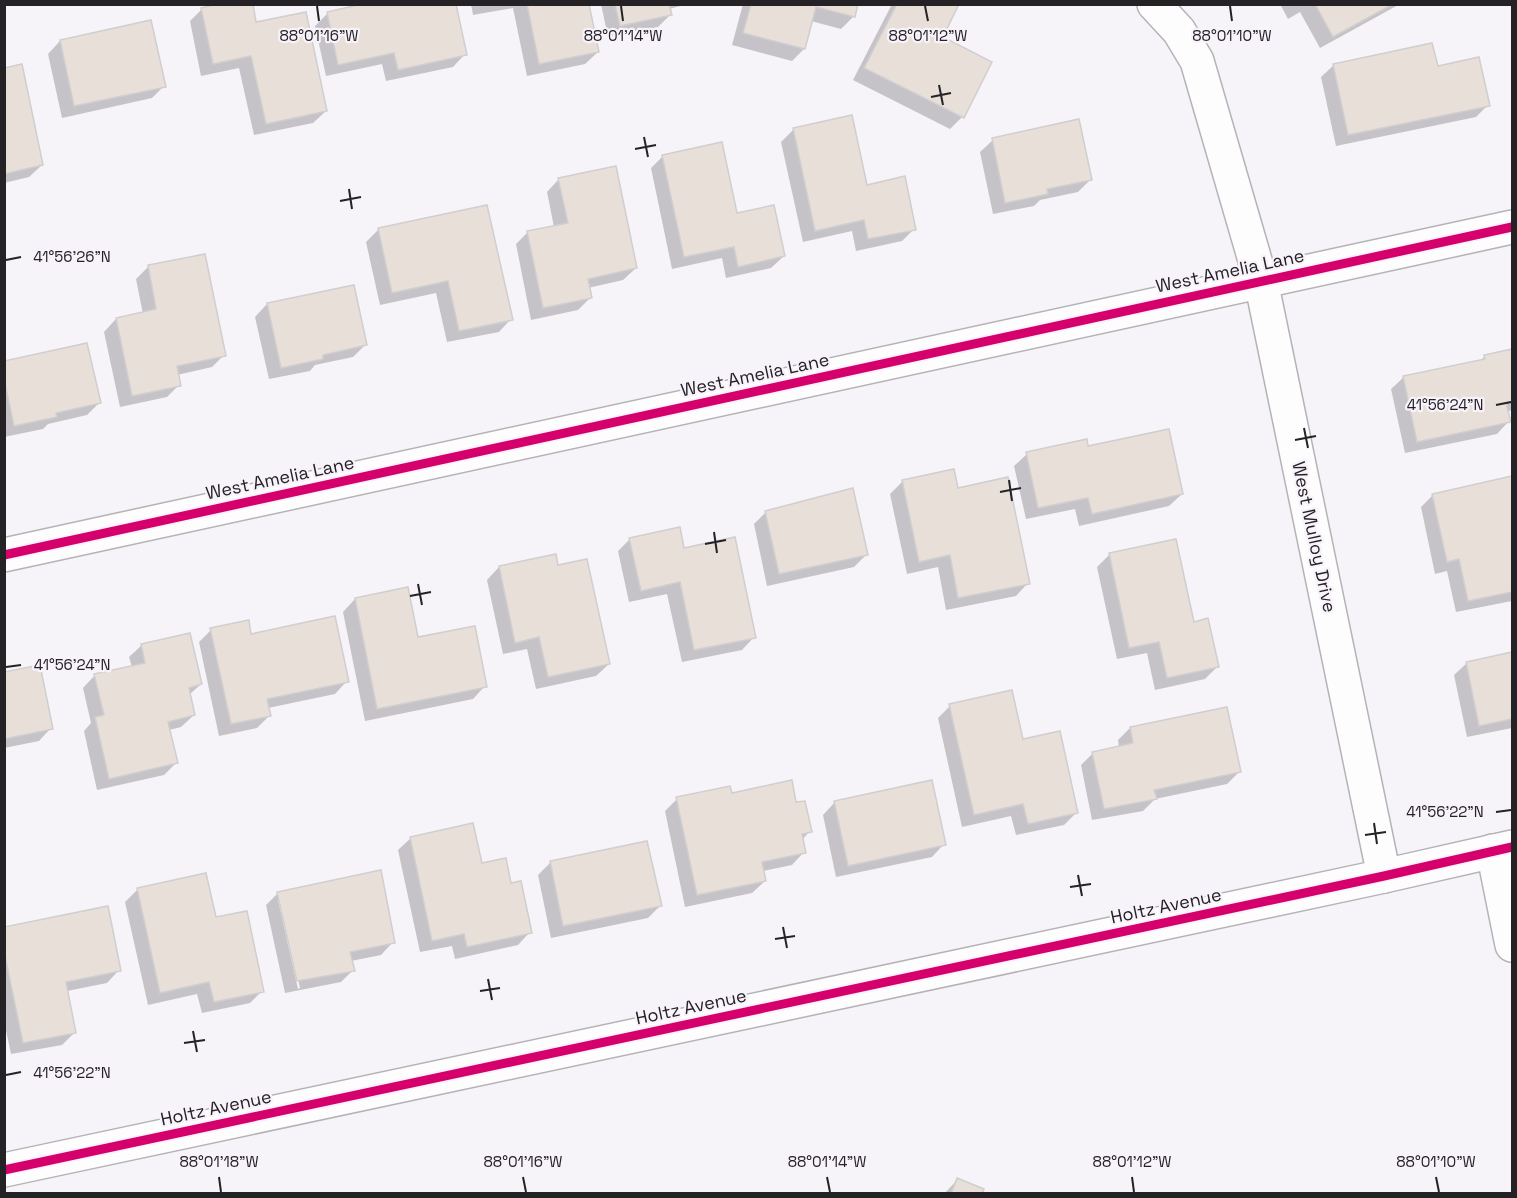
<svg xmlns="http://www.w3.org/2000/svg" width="1517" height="1198" font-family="'Space Grotesk',sans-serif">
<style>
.shadow{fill:#0003;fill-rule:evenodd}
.building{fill:#e9dfd9;stroke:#d0cecf;stroke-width:1.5}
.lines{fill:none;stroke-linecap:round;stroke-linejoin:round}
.minor-casing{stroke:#b5b3b6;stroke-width:36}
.minor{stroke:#fefdfe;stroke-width:33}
.cycleway-casing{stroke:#f8f2fb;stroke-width:13}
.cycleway{stroke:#d6006c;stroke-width:9}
.ticks{fill:none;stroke:#242225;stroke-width:2}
.labels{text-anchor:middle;stroke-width:4.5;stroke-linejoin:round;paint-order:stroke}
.street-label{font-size:18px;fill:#242225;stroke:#f8f2fb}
.ticks-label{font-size:15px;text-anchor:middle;fill:#242225;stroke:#f8f2fb;stroke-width:4.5;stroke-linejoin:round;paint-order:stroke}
</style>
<rect width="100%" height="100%" fill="#f7f4f9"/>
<g class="shadow">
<path d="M471,4h117l10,48 -13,12 -58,12 -14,-68 -40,7z"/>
<path d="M601,4h87l-19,5 1,6 -12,12 -50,10z"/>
<path d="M743,4h114l-3,12 -13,13 -30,-8 -7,28 -12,12 -60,-16z"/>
<path d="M892,4h66l-17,34 21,79 -12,12 -97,-49z"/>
<path d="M1280,4h120l-80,44 -20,-36 -12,7z"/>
<path d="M202,9l124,102 -13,12 -59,12 -15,-67 -38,8 -11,-55z"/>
<path d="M328,13l137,41 -12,13 -67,14 -4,-17 -56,12 -11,-50z"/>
<path d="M60,41l104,45 -12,12 -90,20 -14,-64z"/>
<path d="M1334,65l102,2 52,38 -12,12 -140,29 -15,-69z"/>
<path d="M4,69l38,96 -13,12 -25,6z"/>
<path d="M794,129l72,57 48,43 -12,12 -46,10 -4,-20 -49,11 -22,-100z"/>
<path d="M993,140l97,40 -12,12 -38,8 -6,6 -41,8 -13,-62z"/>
<path d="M663,156l73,59 48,41 -13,12 -45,10 -4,-20 -50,11 -21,-101z"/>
<path d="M559,179l77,89 -13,12 -35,8 2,10 -12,12 -47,10 -15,-76 12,-12 26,-5 -7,-35z"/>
<path d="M378,230l133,89 -12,13 -52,10 -11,-49 -56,12 -14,-63z"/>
<path d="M204,255l20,100 -12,12 -35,8 2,10 -12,12 -47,10 -16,-75 12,-13 27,-5 -7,-35 12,-12z"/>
<path d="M353,286l12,59 -12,12 -38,8 -5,6 -41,8 -14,-62 12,-13z"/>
<path d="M1512,350v60l-5,2 2,9 -12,13 -92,19 -14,-64 13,-12 75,-15 6,-6z"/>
<path d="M4,362l95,41 -12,12 -39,9 -5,5 -39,8z"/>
<path d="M1087,447l95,47 -13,12 -90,20 -4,-17 -49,10 -12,-53 13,-12z"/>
<path d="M1512,478v123l-56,11 -9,-41 -12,3 -14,-67 12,-12z"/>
<path d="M903,481l53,9 72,93 -12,13 -70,14 -8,-43 -31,7 -17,-80z"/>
<path d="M766,512l100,43 -12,12 -87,19 -13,-62z"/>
<path d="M630,539l53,11 71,87 -12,13 -60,12 -15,-68 -38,8 -11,-51z"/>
<path d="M1110,554l83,69 24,44 -12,12 -50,11 -8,-37 -30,6 -20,-92z"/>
<path d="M499,567h58l52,97 -13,12 -60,13 -9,-40 -24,5 -16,-74z"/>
<path d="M355,599l62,40 68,47 -12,13 -108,22 -22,-109z"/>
<path d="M211,630l39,5 97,46 -12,13 -67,14 1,8 -12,12 -38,8 -20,-94z"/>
<path d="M142,645l59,39 -12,11 5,20 -13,12 -12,3 7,33 -12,12 -67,15 -13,-59 7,-8 -8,-35 12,-13 37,-8 -3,-10z"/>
<path d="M1512,653v75l-45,9 -13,-62 13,-12z"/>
<path d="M4,674l47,54 -12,13 -35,7z"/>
<path d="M950,706l72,35 55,71 -13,13 -48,10 -5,-19 -49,11 -24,-109z"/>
<path d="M1130,728l109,44 -12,12 -72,15 -12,12 -51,9 -11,-55 12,-12 26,-6 -1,-7z"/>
<path d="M730,795l65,9 15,27 -8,9 2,12 -12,13 -29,6 2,10 -13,12 -67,14 -20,-96 12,-12z"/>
<path d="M835,802l109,42 -12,13 -96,20 -13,-62z"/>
<path d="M411,838l70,27 29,20 20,47 -12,13 -63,14 -3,-13 -32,6 -22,-102z"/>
<path d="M646,843l14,63 -12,12 -97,20 -13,-63 12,-12z"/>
<path d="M138,889l77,30 47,72 -12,12 -48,10 -5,-19 -49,11 -23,-103z"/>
<path d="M278,893l115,49 -12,13 -30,6 2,9 -12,12 -56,11 -19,-88zM278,900h3l19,88 -2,1z"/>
<path d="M4,929l115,41 -12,13 -40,8 8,41 -13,13 -51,9 -7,-33z"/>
<path d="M957,1180l24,14h-37z"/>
</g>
<g class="building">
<path d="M217,4h36l3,18 50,-10 21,99 -61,13 -15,-68 -38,8 -12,-56z"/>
<path d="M362,4h94l11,51 -69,15 -4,-17 -56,12 -11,-53z"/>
<path d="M527,4h62l10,48 -60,12z"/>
<path d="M615,4h54l3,11 -52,11z"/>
<path d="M751,4h107l-3,13 -39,-10 -11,42 -62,-16z"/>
<path d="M897,4h62l-16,33 49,25 -28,56 -100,-50z"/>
<path d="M1315,4h78l-60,33z"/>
<path d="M151,20l15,67 -92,19 -14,-66z"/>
<path d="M1432,43l6,23 41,-9 11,49 -142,29 -15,-71z"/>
<path d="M22,64l21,101 -39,9v-106z"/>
<path d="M852,115l15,70 38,-9 11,54 -48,9 -4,-19 -49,11 -22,-103z"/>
<path d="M1079,119l13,61 -45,9 1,5 -43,9 -13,-65z"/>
<path d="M722,142l15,71 37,-8 11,51 -47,11 -4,-20 -50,10 -22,-102z"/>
<path d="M616,166l21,102 -49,11 4,19 -49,10 -16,-77 41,-8 -10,-45z"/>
<path d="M487,205l26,115 -54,11 -11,-50 -56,12 -14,-65z"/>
<path d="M205,254l21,102 -49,10 4,20 -49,10 -16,-78 40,-9 -8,-44z"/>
<path d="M354,285l13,60 -44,10v4l-42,9 -14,-65z"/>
<path d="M87,343l14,60 -45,10 1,4 -43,9 -10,-47v-18z"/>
<path d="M1512,349v52l-6,2 5,19 -94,20 -14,-66 82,-17 -1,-4z"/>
<path d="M1169,429l14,65 -91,20 -4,-16 -50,10 -12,-56 61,-13 1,7z"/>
<path d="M954,469l4,19 50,-11 22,107 -72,14 -8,-43 -31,7 -17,-82z"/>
<path d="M1512,476v116l-44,9 -9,-42 -12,3 -15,-68z"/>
<path d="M853,488l15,67 -89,19 -14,-63z"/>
<path d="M680,527l4,21 51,-11 21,101 -62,12 -14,-68 -39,9 -12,-53z"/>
<path d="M1176,539l18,83 14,-4 11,49 -52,11 -8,-36 -30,6 -20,-95z"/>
<path d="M556,554l2,11 29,-6 23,105 -62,13 -9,-40 -24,6 -16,-77z"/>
<path d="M408,587l10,50 57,-11 12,61 -110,22 -22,-111z"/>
<path d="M335,616l14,66 -82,17 4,17 -40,8 -21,-96 39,-8 2,14z"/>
<path d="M190,633l12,51 -13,4 6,27 -27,7 10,41 -69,16 -14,-62 9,-2 -10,-41 51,-11 -4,-19z"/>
<path d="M1512,652v67l-33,7 -13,-64z"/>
<path d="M40,665l13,64 -49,10v-67z"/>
<path d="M1012,690l11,49 37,-8 18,82 -50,11 -5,-20 -49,11 -25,-111z"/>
<path d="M1227,707l14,65 -87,18 3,9 -53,10 -12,-57 41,-9 -3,-16z"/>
<path d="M792,780l4,22 9,-1 7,31 -10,2 4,19 -44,9 4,19 -69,14 -21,-98 54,-11 2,7z"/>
<path d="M932,780l14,65 -98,21 -14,-65z"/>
<path d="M473,823l9,40 24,-5 5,25 10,-2 11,52 -65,14 -3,-13 -32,7 -22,-104z"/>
<path d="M647,841l15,65 -99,20 -13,-65z"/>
<path d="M381,870l14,73 -45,9 5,19 -58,10 -20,-89z"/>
<path d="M206,873l10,44 31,-6 17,81 -50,10 -5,-20 -49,11 -23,-105z"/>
<path d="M108,906l13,65 -55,11 10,51 -53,10 -19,-92v-24z"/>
<path d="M957,1178l27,11 -2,5h-31z"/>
</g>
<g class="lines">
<defs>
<g id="minor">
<path d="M1154,4l25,27 18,30 64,220 123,595"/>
<path d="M4,555l1508,-328"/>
<path d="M1493,851l19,94"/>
<path d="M4,1170l1380,-294 128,-29"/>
</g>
</defs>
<use href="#minor" class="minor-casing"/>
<use href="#minor" class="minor"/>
<defs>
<g id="cycleway">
<path d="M4,555l1508,-328"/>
<path d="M4,1170l1380,-294 128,-29"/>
</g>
</defs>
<use href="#cycleway" class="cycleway-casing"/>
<use href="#cycleway" class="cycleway"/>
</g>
<path class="ticks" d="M317,6l2,15M621,6l2,15M925,6l3,15M1230,6l2,15M939,85l4,20M931,97l20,-4M644,137l4,20M635,149l21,-4M349,189l3,20M340,201l21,-4M6,260l15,-3M1496,405l15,-3M1304,428l4,20M1295,440l21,-4M1009,480l3,21M1000,492l21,-4M714,532l3,21M705,544l21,-4M418,584l4,21M410,596l21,-4M6,667l15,-2M1496,812l15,-2M1374,823l3,21M1365,835l21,-3M1078,875l4,21M1070,887l21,-3M783,927l4,21M775,939l20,-3M488,979l4,21M480,991l20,-3M193,1031l4,21M184,1043l21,-3M6,1075l15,-3M219,1177l2,15M523,1177l3,15M827,1177l3,15M1132,1177l2,15M1436,1177l3,15"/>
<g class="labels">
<g class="street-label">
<text transform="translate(1230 271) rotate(-12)" y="6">West Amelia Lane</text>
<text transform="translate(755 375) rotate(-12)" y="6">West Amelia Lane</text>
<text transform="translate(280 478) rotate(-12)" y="6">West Amelia Lane</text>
<text transform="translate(1314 537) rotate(78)" y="6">West Mulloy Drive</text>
<text transform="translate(1166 906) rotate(-12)" y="6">Holtz Avenue</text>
<text transform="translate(691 1007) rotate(-12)" y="6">Holtz Avenue</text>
<text transform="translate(216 1108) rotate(-12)" y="6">Holtz Avenue</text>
</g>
</g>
<g class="ticks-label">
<text x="319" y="41">88°01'16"W</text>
<text x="623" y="41">88°01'14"W</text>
<text x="928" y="41">88°01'12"W</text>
<text x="1232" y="41">88°01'10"W</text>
<text x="72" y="262">41°56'26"N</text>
<text x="1445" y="410">41°56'24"N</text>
<text x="72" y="670">41°56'24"N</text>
<text x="1445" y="817">41°56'22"N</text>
<text x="72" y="1078">41°56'22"N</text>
<text x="219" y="1167">88°01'18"W</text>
<text x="523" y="1167">88°01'16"W</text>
<text x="827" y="1167">88°01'14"W</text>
<text x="1132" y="1167">88°01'12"W</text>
<text x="1436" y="1167">88°01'10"W</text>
</g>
<rect width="1517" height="1198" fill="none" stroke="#242225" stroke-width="12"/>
</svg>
